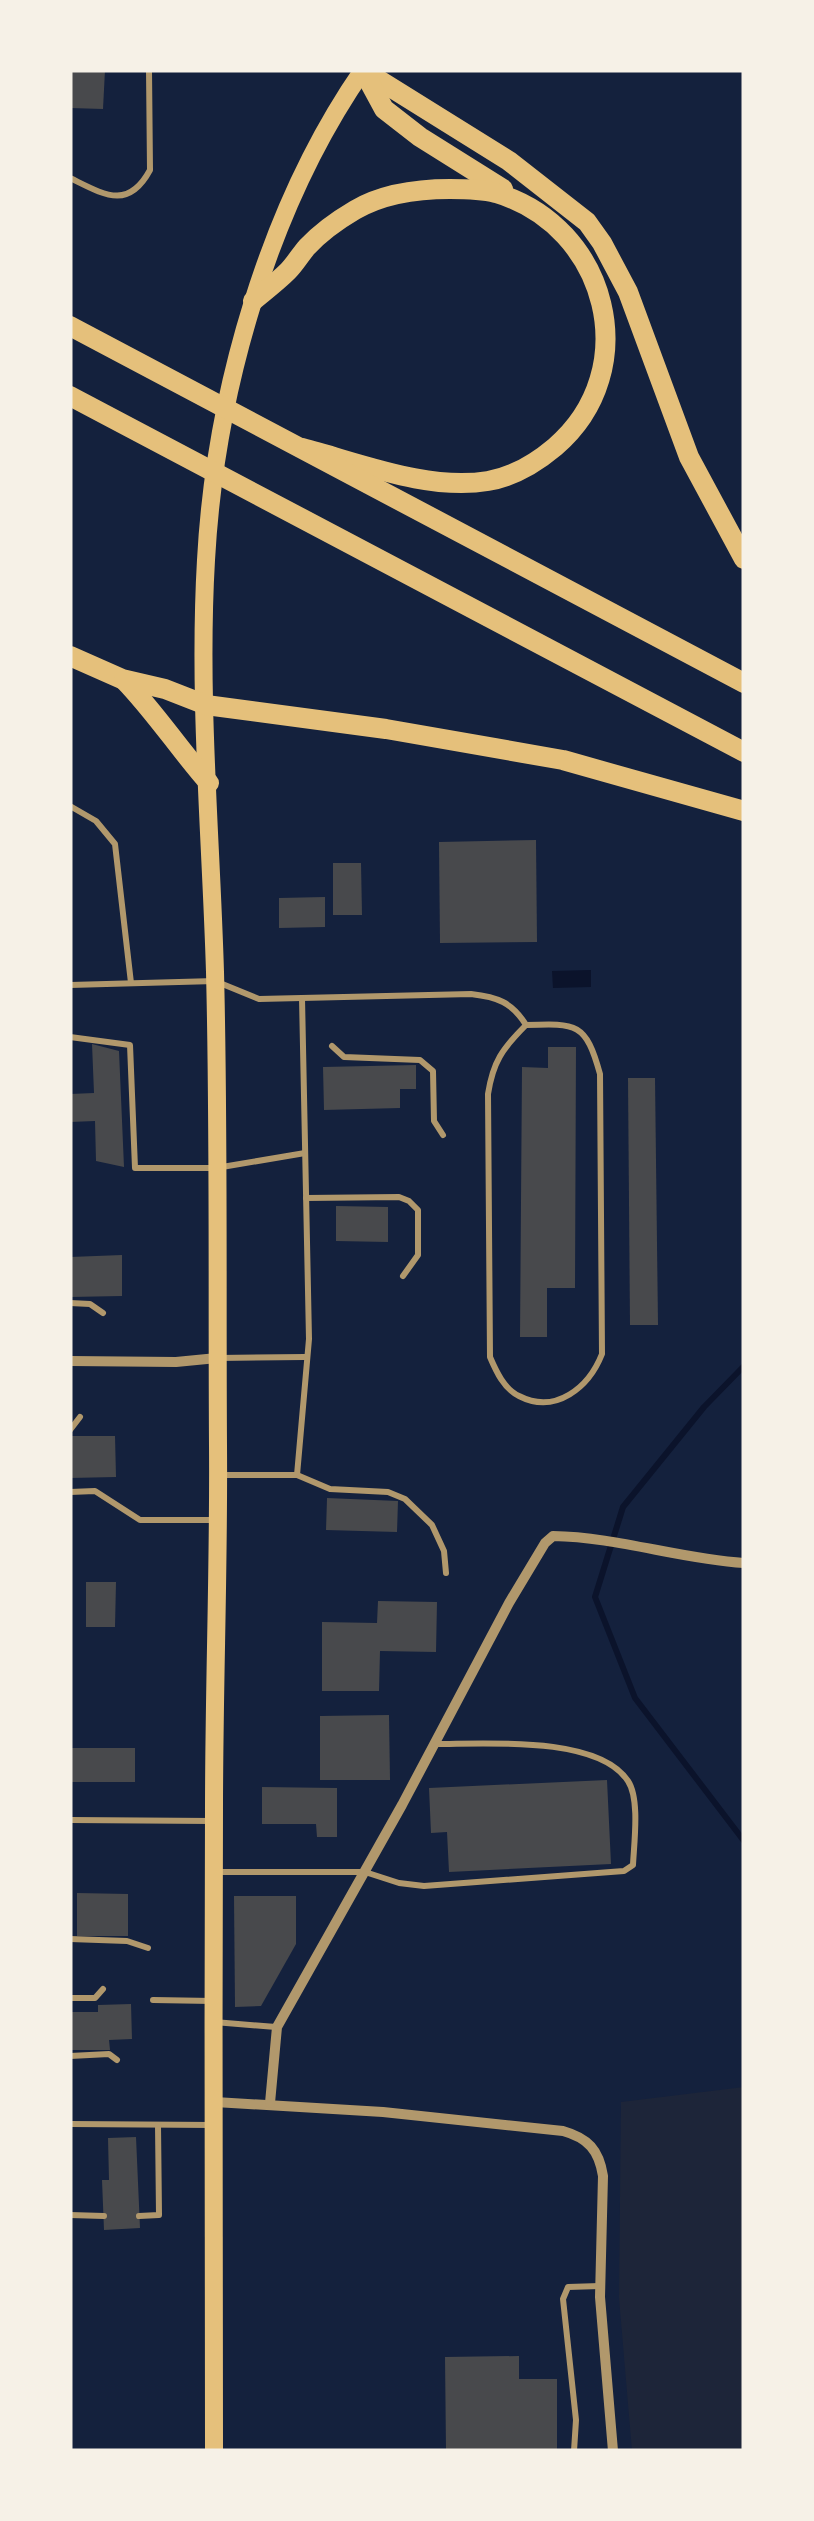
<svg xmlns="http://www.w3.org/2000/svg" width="814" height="2521" font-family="Signika,sans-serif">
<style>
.green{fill:#1d2539}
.water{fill:#0b132b}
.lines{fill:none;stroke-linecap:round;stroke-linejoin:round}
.stream{stroke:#0b132b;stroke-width:6}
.building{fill:#48494c}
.service{stroke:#b1986c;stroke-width:6}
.minor{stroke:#b1986c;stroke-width:10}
.primary{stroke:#e5c07b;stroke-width:18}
.trunk{stroke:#e5c07b;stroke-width:20}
</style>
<rect width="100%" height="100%" fill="#14213d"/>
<path class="green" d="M744,2087v364h-112l-13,-153 2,-196z"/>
<path class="water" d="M591,970v17l-38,1 -1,-17z"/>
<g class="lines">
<path class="stream" d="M744,1366l-40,41 -81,100 -28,90 40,101 109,143"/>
</g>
<g class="building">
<path d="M70,70h35l-2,39 -33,-1z"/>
<path d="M536,840l1,102 -97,1 -1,-101z"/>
<path d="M333,863h28l1,52h-29z"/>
<path d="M325,897v30l-46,1v-30z"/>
<path d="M92,1044l27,7 5,116 -28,-6 -1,-40 -25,1v-28l24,-1z"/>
<path d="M548,1047h28l-1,241h-28v49h-27l2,-270 26,1z"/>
<path d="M416,1065v24h-16v19l-76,2 -1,-43z"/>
<path d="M628,1078h27l3,247h-28z"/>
<path d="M336,1206l52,1v35l-52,-1z"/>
<path d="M122,1255v41l-52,1v-40z"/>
<path d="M70,1436h45l1,41 -46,1z"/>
<path d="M327,1498l71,3 -1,31 -71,-2z"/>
<path d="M86,1582h30l-1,45h-29z"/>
<path d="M378,1601l59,1 -1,50 -56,-1 -1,40h-57v-69l55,1z"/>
<path d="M389,1715l1,65h-70v-64z"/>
<rect x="70" y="1748" width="65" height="34"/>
<path d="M607,1780l4,84 -162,8 -2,-40 -16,1 -2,-45z"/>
<path d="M262,1787l75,1v49h-20l-1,-13h-54z"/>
<path d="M77,1893l51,1v42h-51z"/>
<path d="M234,1896h62v48l-35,62 -26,1z"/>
<path d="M131,2004l1,35 -23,1 1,10h-40v-38h28v-7z"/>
<path d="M136,2137l4,91 -36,2 -2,-50h7l-1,-42z"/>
<path d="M519,2356v23h38v72h-111l-1,-94z"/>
</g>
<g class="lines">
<g class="service">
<path d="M70,178c33,16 58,33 80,-8l-1,-100"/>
<path d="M70,806l26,15 19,23 16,139"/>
<path d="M70,985l145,-4 44,18 212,-5c26,3 41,8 55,31 -24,24 -33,37 -38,69l2,263c6,14 14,32 29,39 37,19 70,-9 83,-42l-2,-280c-14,-51 -23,-51 -74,-49"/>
<path d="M70,1037l60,8 5,123h81l89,-15"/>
<path d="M332,1046l12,11 76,3 13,11 1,50 9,14"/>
<path d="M306,1198l93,-1 10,4 9,9v45l-15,21"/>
<path d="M70,1303l20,1 13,9"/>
<path d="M218,1358l87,-1"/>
<path d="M70,1430l10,-13"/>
<path d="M219,1475h78l33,14 58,3 17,7 27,26 12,26 2,22"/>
<path d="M297,1475l12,-136 -7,-341"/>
<path d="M70,1492l25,-1 45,29h76"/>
<path d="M70,1820l143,1"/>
<path d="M218,1872h147l34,11 25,3 200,-15 9,-6c1,-22 7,-66 -5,-84 -30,-46 -144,-37 -193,-37"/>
<path d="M70,1939l57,2 21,7"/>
<path d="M70,1998h25l8,-9"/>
<path d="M153,2000l60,1"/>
<path d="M214,2022l62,5"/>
<path d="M70,2056l39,-2 8,6"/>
<path d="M70,2124l143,1"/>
<path d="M70,2215l34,1"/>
<path d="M139,2216l20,-1 -1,-90"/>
<path d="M574,2451l2,-31 -13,-121 5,-12 32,-1"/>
</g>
<g class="minor">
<path d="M70,1361l106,1 41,-4"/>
<path d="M215,2102l168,10 180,19c25,7 36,19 40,45l-3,121 13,154"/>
<path d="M270,2103l7,-76 125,-222 107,-202 36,-60 8,-7c64,1 127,23 191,27"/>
</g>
<path class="primary" d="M214,2451c0,-214 -1,-428 0,-642 0,-122 5,-243 4,-364 -1,-157 1,-315 -3,-473 -4,-136 -17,-275 -9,-412 9,-166 62,-353 157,-490"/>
<g class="trunk">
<path d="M363,70l146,91 78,61 15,21 26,49 61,165 55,102"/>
<path d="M364,72l20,37 36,28 83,52"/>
<path d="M253,301c12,-10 24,-19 35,-30 7,-7 12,-16 19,-24 13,-14 31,-27 48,-37 29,-17 62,-21 95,-21 16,0 31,0 46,4 112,33 149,177 59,254 -19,16 -43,30 -67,34 -60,10 -128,-18 -186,-33"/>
<path d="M70,326l674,357"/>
<path d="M70,396l674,356"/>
<path d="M70,656l52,23 43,10 41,16 180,24 177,31 181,51"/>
<path d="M124,680c31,32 55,69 85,103"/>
</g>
</g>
<rect width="814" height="2521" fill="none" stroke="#f6f1e7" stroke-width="145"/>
</svg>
